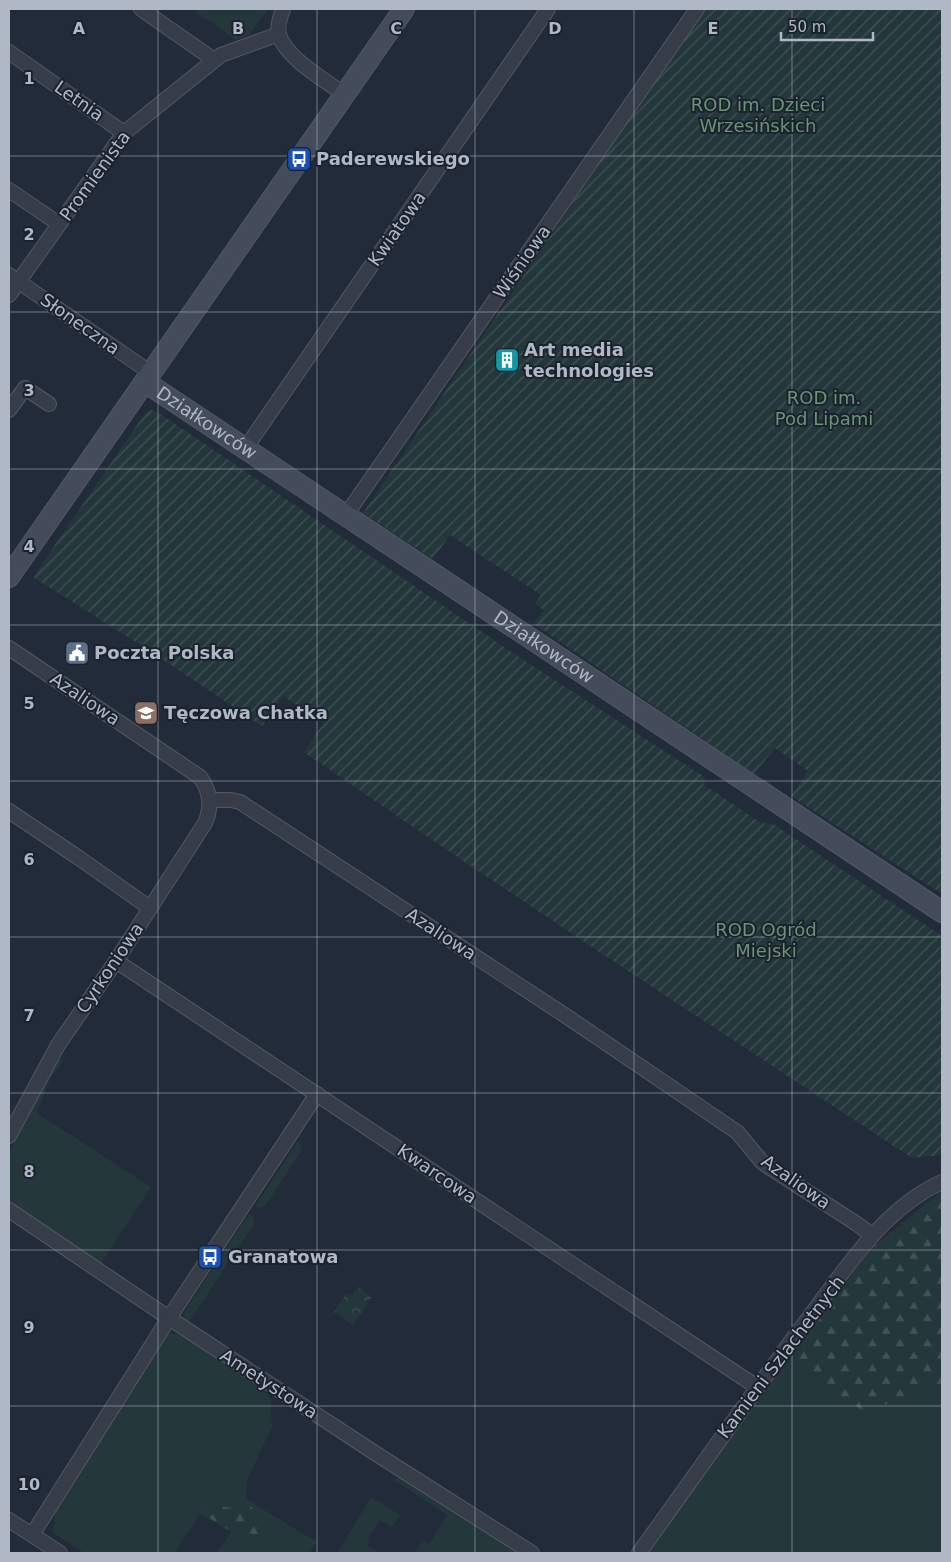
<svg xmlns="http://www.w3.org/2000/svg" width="951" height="1562" font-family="'DejaVu Sans',sans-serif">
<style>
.grass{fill:#24373a}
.forest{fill:url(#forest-firs)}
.park{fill:url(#park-crowns)}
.garden{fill:url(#garden-furrows)}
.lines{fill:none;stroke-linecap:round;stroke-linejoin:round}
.street-casing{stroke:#515864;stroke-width:16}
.secondary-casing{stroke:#515864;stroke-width:22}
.street{stroke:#363d49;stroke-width:14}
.secondary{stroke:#444c5c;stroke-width:20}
.grid{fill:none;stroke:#b1b8c5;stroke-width:1;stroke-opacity:0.55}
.labels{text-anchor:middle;stroke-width:4;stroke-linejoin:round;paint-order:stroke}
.street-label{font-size:18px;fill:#b1b8c5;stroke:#1b222e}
.park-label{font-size:18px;fill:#699574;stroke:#1b222e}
.poi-label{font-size:18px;font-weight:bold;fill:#b1b8c5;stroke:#1b222e;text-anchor:start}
.grid-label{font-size:16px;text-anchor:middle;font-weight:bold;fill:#b1b8c5;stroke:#1b222e;stroke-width:4;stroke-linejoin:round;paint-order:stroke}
</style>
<defs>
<pattern id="forest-firs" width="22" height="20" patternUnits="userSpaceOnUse" patternTransform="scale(1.25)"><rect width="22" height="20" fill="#24373a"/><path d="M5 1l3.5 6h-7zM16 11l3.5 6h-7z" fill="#415255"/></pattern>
<pattern id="park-crowns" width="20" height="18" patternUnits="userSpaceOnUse" patternTransform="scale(1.25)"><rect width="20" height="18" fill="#24373a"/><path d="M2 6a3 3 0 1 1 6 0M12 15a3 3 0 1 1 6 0" fill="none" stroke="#415255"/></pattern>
<pattern id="garden-furrows" width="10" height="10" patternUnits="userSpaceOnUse" patternTransform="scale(1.25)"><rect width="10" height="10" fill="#24373a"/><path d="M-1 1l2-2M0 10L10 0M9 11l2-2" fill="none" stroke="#415255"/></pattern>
</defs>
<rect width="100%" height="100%" fill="#222b39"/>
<g class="grass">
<path d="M198,9h70l-19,26 -13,5 -40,-28z"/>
<path d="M58,1058l6,2 -14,19 -13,34 114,74 -51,78 -91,-63v-49z"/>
<path d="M298,1141l2,2 2,7 -37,56 -7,2 -3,-2z"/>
<path d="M942,1191v362h-294l93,-134 132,-172z"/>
<path d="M249,1214l5,4v6l-65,98 -4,-2 -1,-8z"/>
<path d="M171,1333l10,2 75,47 15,16 1,29 -24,51 -2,21 71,43 -8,11h-92l14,-21 -31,-18 -26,39h-90l-31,-20 -1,-3 3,-7c-3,-12 8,-25 14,-36l95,-150z"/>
<path d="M400,1475l127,78h-113l8,-13 7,4 18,-29 -53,-35z"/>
<path d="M370,1499h4l26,16 -8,13 -12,-8 -12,18 2,2 -3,5 13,8h-43z"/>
</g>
<g class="forest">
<path d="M942,1191v193l-77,28 -67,-40 -9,-16 84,-109z"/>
<path d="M203,1502l27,6 17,-4 15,11 6,14 -9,14 -36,-16 -21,-14z"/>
</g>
<path class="park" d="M358,1287l14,10 -19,28 -19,-13 12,-18 5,3z"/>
<g class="garden">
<path d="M704,9h238v885l-151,-98 17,-25 -33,-23 -21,26 -220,-150 10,-14 -9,-6 6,-9 -91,-60 -17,24 -70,-46z"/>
<path d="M152,410l7,3 354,240 193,125 -3,6 58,39 12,1 169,112v219l-30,3c-203,-134 -408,-267 -608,-406l19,-29 -40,-27 -21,30 -109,-73 -120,-76 113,-165z"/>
</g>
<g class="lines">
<defs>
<g id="street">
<path d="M141,9l66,46 4,7"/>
<path d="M283,9c-3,8 -6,18 -4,26 8,24 46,45 65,59"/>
<path d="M9,52l115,81"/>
<path d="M9,190l50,34"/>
<path d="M9,275l142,98"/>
<path d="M9,295l115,-162 97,-78 58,-21"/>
<path d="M9,410l16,-22 24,16"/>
<path d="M245,449l303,-440"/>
<path d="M346,515l351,-506"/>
<path d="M9,648l191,129c11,15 12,30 5,46l-89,138 -58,84 -49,91"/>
<path d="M210,800h21l9,2 329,216 168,114 26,31 94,61 15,11"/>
<path d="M9,811l70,47 71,50"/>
<path d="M116,961l641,426"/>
<path d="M9,1210l160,108 209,137 154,98"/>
<path d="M9,1520l51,33"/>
<path d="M32,1535l137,-217 148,-224"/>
<path d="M639,1553c54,-75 107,-151 162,-225 40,-52 80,-119 141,-146"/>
</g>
<g id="secondary">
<path id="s1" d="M145,382l797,530"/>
<path d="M9,577l395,-568"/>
</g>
</defs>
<use href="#street" class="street-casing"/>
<use href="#secondary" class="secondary-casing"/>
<use href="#street" class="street"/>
<use href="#secondary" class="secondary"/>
</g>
<path class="grid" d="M158,9v1544M317,9v1544M475,9v1544M634,9v1544M792,9v1544M9,156h933M9,312h933M9,469h933M9,625h933M9,781h933M9,937h933M9,1093h933M9,1250h933M9,1406h933"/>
<defs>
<symbol id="bus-square" viewBox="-11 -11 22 22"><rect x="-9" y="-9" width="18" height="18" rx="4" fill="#1a4fb4" stroke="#1b222e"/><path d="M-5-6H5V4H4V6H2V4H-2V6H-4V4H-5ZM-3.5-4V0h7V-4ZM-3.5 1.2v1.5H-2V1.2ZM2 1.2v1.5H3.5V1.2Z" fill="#fff"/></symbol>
<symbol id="building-square" viewBox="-11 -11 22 22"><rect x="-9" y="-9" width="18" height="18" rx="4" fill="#0f9aa8" stroke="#1b222e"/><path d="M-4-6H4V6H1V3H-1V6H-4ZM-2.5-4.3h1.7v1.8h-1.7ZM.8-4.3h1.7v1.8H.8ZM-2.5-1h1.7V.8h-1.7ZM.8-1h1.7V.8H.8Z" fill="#fff"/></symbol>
<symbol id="civic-square" viewBox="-11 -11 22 22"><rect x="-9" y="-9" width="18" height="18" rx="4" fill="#5c6f8a" stroke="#1b222e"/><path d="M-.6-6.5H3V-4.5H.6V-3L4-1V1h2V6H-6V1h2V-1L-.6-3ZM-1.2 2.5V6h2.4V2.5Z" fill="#fff"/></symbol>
<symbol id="school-square" viewBox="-11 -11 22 22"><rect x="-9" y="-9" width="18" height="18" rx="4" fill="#8d6e63" stroke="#1b222e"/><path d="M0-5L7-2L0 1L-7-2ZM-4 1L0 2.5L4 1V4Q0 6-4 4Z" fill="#fff"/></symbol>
</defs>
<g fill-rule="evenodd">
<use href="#bus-square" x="285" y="145" width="28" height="28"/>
<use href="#building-square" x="493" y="346" width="28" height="28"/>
<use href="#civic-square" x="63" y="639" width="28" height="28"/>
<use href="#school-square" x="132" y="699" width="28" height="28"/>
<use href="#bus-square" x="196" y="1243" width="28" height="28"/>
</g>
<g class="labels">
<g class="street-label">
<text transform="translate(79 101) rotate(35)" y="6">Letnia</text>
<text transform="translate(95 176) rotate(-54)" y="6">Promienista</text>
<text transform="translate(397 229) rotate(-55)" y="6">Kwiatowa</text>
<text transform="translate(522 262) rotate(-55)" y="6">Wiśniowa</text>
<text transform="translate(80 324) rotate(35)" y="6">Słoneczna</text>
<text dy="6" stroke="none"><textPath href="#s1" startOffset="74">Działkowców</textPath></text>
<text dy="6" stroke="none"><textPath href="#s1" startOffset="479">Działkowców</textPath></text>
<text transform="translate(85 699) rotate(34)" y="6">Azaliowa</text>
<text transform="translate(441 934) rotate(33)" y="6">Azaliowa</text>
<text transform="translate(110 968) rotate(-56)" y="6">Cyrkoniowa</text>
<text transform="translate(437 1174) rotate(34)" y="6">Kwarcowa</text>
<text transform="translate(796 1182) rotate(35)" y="6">Azaliowa</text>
<text transform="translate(781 1357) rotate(-53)" y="6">Kamieni Szlachetnych</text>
<text transform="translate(269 1384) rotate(33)" y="6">Ametystowa</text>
</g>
<g class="park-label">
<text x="758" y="111">ROD im. Dzieci<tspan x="758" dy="21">Wrzesińskich</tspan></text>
<text x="824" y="404">ROD im.<tspan x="824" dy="21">Pod Lipami</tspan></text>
<text x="766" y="936">ROD Ogród<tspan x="766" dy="21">Miejski</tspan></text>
</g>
<g class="poi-label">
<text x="316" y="165">Paderewskiego</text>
<text x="524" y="356">Art media<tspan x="524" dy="21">technologies</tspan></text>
<text x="94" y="659">Poczta Polska</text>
<text x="164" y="719">Tęczowa Chatka</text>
<text x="228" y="1263">Granatowa</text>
</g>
</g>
<g class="grid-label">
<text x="79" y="34">A</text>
<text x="238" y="34">B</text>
<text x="396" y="34">C</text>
<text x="555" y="34">D</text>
<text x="713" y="34">E</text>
<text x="29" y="84">1</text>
<text x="29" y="240">2</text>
<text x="29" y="396">3</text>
<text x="29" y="552">4</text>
<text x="29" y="709">5</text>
<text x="29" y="865">6</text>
<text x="29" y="1021">7</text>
<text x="29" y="1177">8</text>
<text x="29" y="1333">9</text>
<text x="29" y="1490">10</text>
</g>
<rect width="951" height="1562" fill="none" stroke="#b1b8c5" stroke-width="20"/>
<path d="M781 32v8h92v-8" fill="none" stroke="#b1b8c5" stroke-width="2.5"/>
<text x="788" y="32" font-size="15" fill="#b1b8c5" stroke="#1b222e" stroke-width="4" paint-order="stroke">50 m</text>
</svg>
